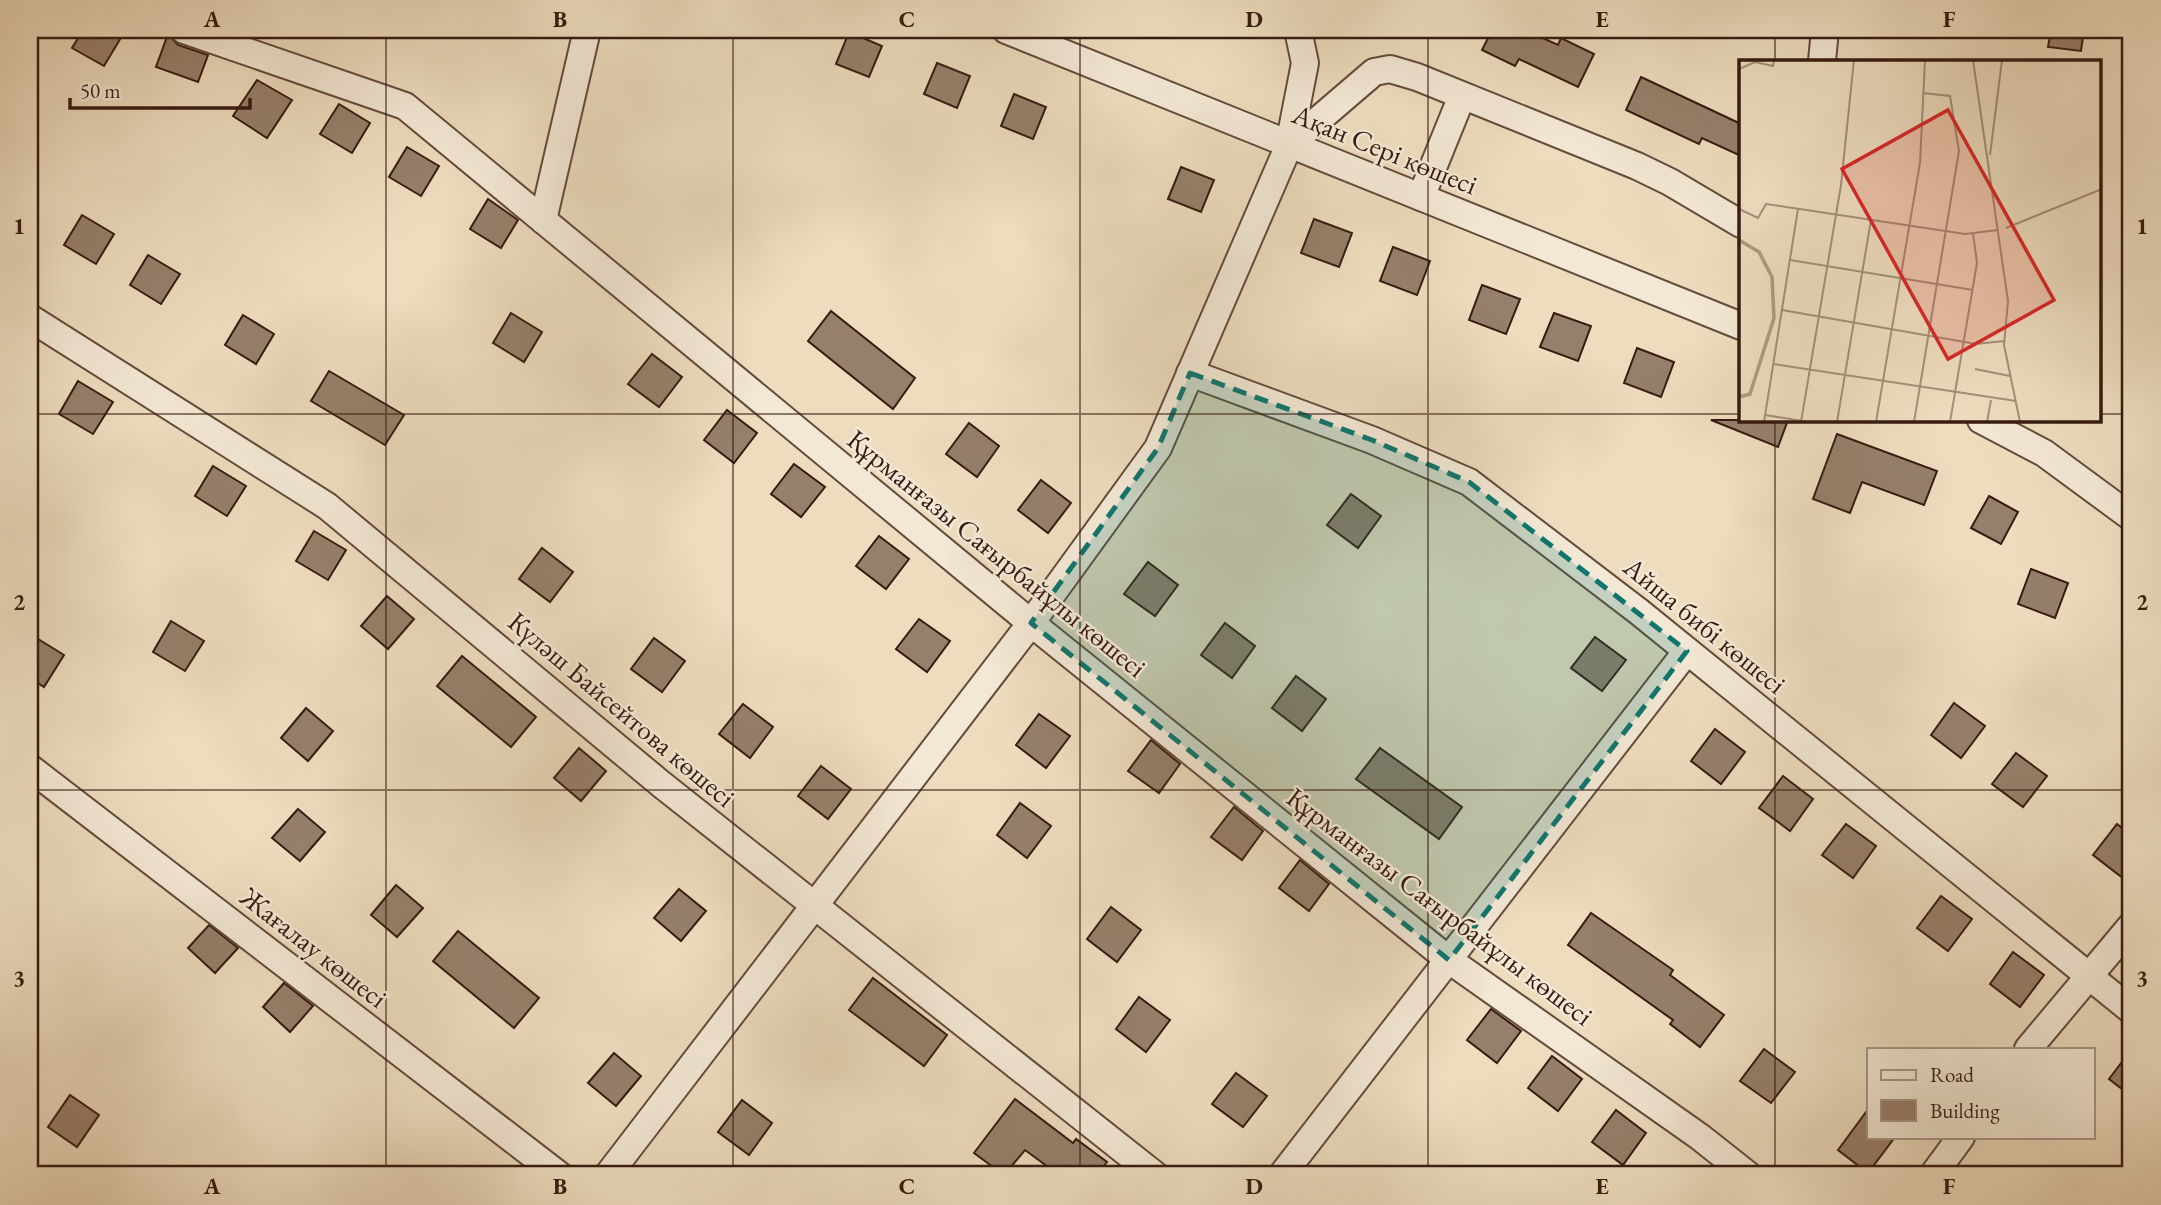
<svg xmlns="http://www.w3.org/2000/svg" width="2161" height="1205" font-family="'EB Garamond',serif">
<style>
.building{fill:#967f6b;stroke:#371b11;stroke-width:2}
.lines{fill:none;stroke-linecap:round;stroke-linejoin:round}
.minor-casing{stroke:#644b3c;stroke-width:30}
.minor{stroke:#f3e8d5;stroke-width:26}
.marked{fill:#0f766e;fill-opacity:0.2;stroke:#0f766e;stroke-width:5;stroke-dasharray:14 9;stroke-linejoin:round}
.grid{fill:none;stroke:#371b11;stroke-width:2;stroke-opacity:0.55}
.labels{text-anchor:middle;stroke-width:5;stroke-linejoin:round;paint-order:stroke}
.street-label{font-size:28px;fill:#371b11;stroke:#f3e8d5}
.inset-river{fill:none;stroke:#af9a83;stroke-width:3.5}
.inset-road{fill:none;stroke:#a48f79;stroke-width:2}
.view{fill:#d62828;fill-opacity:0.15;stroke:#d62828;stroke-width:3.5}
.inset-edge{fill:none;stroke:#371b11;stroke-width:3.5}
.neatline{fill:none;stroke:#371b11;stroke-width:2.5}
.grid-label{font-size:23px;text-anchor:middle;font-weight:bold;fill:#371b11}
</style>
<rect width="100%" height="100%" fill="#eddcbe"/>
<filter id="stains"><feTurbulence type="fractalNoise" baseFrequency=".00286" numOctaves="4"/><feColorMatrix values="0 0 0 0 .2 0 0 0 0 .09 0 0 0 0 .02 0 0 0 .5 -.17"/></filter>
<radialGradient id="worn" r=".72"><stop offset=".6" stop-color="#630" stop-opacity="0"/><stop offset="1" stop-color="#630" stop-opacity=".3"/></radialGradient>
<g class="building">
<path d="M83,30h28l11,6 -18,30 -32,-18z"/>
<path d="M1492,30h33l33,15 3,-7 33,16 -16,33 -59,-28 -4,7 -33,-16z"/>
<path d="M2051,30h33l-3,21 -33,-4z"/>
<path d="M849,32l33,14 -13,31 -33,-13z"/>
<path d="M168,34l10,11 30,10 -10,27 -42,-15z"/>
<path d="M937,63l33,13 -13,32 -33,-14z"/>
<path d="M1641,77l100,47v32l-39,-18 -3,6 -73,-34z"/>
<path d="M257,80l35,20 -25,38 -34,-22z"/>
<path d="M1014,94l32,13 -13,32 -32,-13z"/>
<path d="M339,104l31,19 -18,30 -32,-19z"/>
<path d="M407,147l32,19 -18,30 -32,-19z"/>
<path d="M1181,167l33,13 -13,32 -33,-13z"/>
<path d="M488,199l30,21 -17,28 -31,-19z"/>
<path d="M82,215l32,19 -18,30 -32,-19z"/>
<path d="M1314,219l38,14 -13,34 -38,-14z"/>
<path d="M1393,247l37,14 -13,34 -37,-14z"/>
<path d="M148,255l32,19 -19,30 -31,-19z"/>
<path d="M1482,285l38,14 -14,35 -37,-14z"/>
<path d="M831,311l84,67 -22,31 -85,-68z"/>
<path d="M511,313l31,19 -18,30 -31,-19z"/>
<path d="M1554,313l37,13 -13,35 -38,-14z"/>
<path d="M243,315l31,19 -18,30 -31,-19z"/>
<path d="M1637,348l37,14 -13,35 -37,-14z"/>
<path d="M652,354l30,23 -23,30 -31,-23z"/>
<path d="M329,371l75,44 -19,30 -74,-44z"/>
<path d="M78,381l35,21 -20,32 -34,-20z"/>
<path d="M727,410l30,23 -23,30 -30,-23z"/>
<path d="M1711,420h77l-10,27z"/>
<path d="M969,423l30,23 -22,31 -31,-23z"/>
<path d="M1837,434l100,37 -13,34 -62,-23 -12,31 -37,-14z"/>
<path d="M794,464l31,23 -24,30 -30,-23z"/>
<path d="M213,466l33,20 -19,30 -32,-20z"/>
<path d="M1041,480l30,23 -23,30 -30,-23z"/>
<path d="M1351,494l30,22 -23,32 -31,-23z"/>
<path d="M1989,496l29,16 -17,32 -30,-16z"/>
<path d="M314,531l32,19 -18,30 -32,-19z"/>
<path d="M879,536l30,23 -23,30 -30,-23z"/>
<path d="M542,548l31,24 -23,30 -31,-23z"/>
<path d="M1148,562l30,23 -23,31 -31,-22z"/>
<path d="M2031,569l37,14 -13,35 -37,-14z"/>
<path d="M387,596l27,23 -26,30 -27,-23z"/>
<path d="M919,619l31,22 -23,31 -31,-23z"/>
<path d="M171,621l33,20 -19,30 -32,-19z"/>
<path d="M1225,623l30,23 -23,32 -31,-23z"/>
<path d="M30,634l34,21 -20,32 -14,-9z"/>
<path d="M1595,637l31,23 -24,31 -31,-23z"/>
<path d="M654,638l31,23 -23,31 -31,-23z"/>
<path d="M462,656l74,61 -25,30 -74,-61z"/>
<path d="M1296,676l30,23 -24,32 -30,-23z"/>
<path d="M1954,703l31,23 -24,32 -30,-23z"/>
<path d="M743,704l30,23 -23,31 -31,-24z"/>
<path d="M306,708l27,23 -25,30 -27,-23z"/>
<path d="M1039,714l31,22 -24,32 -30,-23z"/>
<path d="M1715,729l30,23 -24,32 -30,-23z"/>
<path d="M1151,740l29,24 -21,29 -31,-22z"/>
<path d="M579,748l27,23 -25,30 -27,-23z"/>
<path d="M1380,748l82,59 -23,32 -83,-60z"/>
<path d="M2016,753l31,23 -24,31 -31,-23z"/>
<path d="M821,766l30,23 -23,30 -30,-23z"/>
<path d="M1783,776l30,23 -23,32 -31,-23z"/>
<path d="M1020,803l31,23 -24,32 -30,-23z"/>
<path d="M1234,807l29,24 -21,29 -31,-23z"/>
<path d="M298,809l27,23 -25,29 -28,-23z"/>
<path d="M1846,824l30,22 -23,32 -31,-23z"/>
<path d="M2117,824l14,11v33l-7,11 -31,-24z"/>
<path d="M1300,860l29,24 -20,27 -30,-23z"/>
<path d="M396,885l27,23 -26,29 -26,-22z"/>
<path d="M679,889l27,22 -25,30 -27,-23z"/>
<path d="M1941,896l31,23 -24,32 -31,-23z"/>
<path d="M1111,907l30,23 -24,32 -30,-23z"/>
<path d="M1591,913l82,57 -3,5 54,40 -24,32 -30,-23 3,-4 -105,-75z"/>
<path d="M209,925l29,23 -23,25 -27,-25z"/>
<path d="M458,931l81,67 -25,30 -81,-67z"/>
<path d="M2013,952l31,23 -24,32 -30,-23z"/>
<path d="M873,978l74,57 -23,31 -75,-56z"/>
<path d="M284,983l29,23 -23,26 -27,-25z"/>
<path d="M1139,997l31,23 -24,32 -30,-23z"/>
<path d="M1491,1009l30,22 -24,32 -30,-23z"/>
<path d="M1764,1049l31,23 -24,31 -31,-22z"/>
<path d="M2131,1050v46l-22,-17z"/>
<path d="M614,1053l27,23 -25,30 -28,-23z"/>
<path d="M1552,1056l30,23 -24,32 -30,-23z"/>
<path d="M1236,1073l31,23 -24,31 -31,-23z"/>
<path d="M70,1095l29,20 -22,32 -29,-20z"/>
<path d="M1015,1099l58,44 3,-4 31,23 -10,13h-38l-34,-25 -21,25 -30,-22z"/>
<path d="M742,1100l30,23 -23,32 -31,-23z"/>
<path d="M1869,1108v29h26l-27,36 -30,-23z"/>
<path d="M1616,1110l30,23 -23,32 -31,-23z"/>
</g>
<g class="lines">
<defs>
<g id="minor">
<path d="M184,30l221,76 626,517 418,337 251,177 48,38"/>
<path d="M1006,30l735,296"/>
<path d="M1822,61l3,-31"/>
<path d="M1289,145l16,-82 -7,-33"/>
<path d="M1421,197l41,-101"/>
<path d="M543,220l44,-190"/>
<path d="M30,318l297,188 334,278 494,391"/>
<path d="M1190,373l182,67 97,42 169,129 493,399"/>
<path d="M1981,420l63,33 87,64"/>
<path d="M30,768l529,407"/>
<path d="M2028,1049l103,-123"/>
<path d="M608,1175l423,-552 127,-175 131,-303 85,-73 16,-3 27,8 220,89 33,16 71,42"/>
<path d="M1282,1175l405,-524"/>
<path d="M1933,1175l28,-38"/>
</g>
</defs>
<use href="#minor" class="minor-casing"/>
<use href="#minor" class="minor"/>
</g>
<path class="marked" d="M1190,373l182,67 97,42 218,169 -238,309 -418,-337 127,-175z"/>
<path class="grid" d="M386,30v1145M733,30v1145M1080,30v1145M1428,30v1145M1775,30v31M30,414h1711M2100,414h31M1775,420v755M30,790h2101"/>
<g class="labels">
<g class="street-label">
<text transform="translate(1385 149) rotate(22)" y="10">Ақан Сері көшесі</text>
<text transform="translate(997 553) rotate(39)" y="10">Құрманғазы Сағырбайұлы көшесі</text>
<text transform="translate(1705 625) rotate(39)" y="10">Айша бибі көшесі</text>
<text transform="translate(622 709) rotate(40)" y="10">Күләш Байсейтова көшесі</text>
<text transform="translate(1440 906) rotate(37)" y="10">Құрманғазы Сағырбайұлы көшесі</text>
<text transform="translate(314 947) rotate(38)" y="10">Жағалау көшесі</text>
</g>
</g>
<g transform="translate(1739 60)">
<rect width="362" height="362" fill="#eddcbe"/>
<path class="inset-river" d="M0,180l20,12 13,25 2,41 -24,76 -11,3"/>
<path class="inset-road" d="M234,0l35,241 -4,44 16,77M0,9l16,-7 18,4 1,-6M251,95l12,-95M0,149l19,9 8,-14 199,30 33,-4M267,168l96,-39M51,200l183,30M43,250l194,34 28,-3M34,304l243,37M236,309l35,7M26,355l44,7M25,362l34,-213M62,362l40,-237 13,-125M98,362l34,-202M137,362l44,-259 5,-103M175,362l45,-271 -9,-55 -27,-3M211,362l27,-159 -4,-30M248,362l4,-22"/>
<path class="view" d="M209,50l106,190 -106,59 -106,-190z"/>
<rect width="362" height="362" class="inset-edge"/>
</g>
<rect width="2161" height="1205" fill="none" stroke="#eddcbe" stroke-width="77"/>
<rect x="1867" y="1048" width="228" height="91" fill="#f3e8d5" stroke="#a89687" stroke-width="2"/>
<rect x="1881" y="1070" width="35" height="10" fill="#f3e8d5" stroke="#a89687" stroke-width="2"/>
<text x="1930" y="1082" font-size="21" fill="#371b11">Road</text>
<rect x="1881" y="1100" width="35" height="21" fill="#967f6b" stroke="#a89687" stroke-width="2"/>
<text x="1930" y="1118" font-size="21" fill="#371b11">Building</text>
<path d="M70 98v10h180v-10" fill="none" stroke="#371b11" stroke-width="3.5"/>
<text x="80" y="98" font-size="21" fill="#371b11" stroke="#f3e8d5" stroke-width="5" paint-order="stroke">50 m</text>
<rect x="38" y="38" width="2084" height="1128" class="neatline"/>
<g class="grid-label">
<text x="212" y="27">A</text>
<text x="560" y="27">B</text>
<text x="907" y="27">C</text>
<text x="1254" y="27">D</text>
<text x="1602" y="27">E</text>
<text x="1949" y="27">F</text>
<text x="19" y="234">1</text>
<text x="2142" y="234">1</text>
<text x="19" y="610">2</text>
<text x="2142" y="610">2</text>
<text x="19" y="986">3</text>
<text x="2142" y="986">3</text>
<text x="212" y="1194">A</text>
<text x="560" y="1194">B</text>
<text x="907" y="1194">C</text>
<text x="1254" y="1194">D</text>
<text x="1602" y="1194">E</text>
<text x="1949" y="1194">F</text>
</g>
<rect width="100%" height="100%" filter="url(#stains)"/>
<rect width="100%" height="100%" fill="url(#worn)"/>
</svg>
